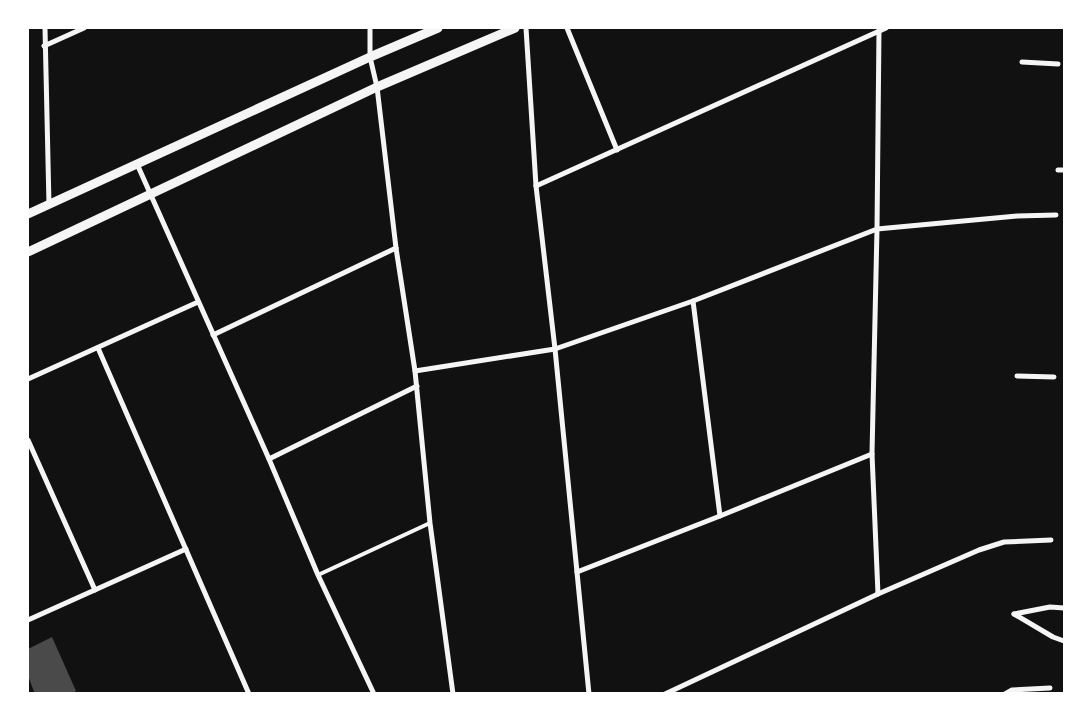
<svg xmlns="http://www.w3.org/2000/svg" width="1092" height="721" font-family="'Fira Sans',sans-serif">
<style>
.building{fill:#4a4a4a}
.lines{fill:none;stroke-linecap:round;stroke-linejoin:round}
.service{stroke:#f5f5f5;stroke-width:4}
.minor{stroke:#f5f5f5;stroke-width:5}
.tertiary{stroke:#f5f5f5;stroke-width:9}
</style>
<rect width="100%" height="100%" fill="#111"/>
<path class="building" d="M52,637l24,54 -5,3h-36l-7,-18v-27z"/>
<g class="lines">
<path class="service" d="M318,575l112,-52"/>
<g class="minor">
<path d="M45,28l4,177"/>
<path d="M370,28v29l7,30 19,161 19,123 15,152 23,171"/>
<path d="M526,28l10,158 19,163 34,345"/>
<path d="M567,28l50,122"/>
<path d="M44,46l40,-18"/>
<path d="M1022,62l36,2"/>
<path d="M137,164l132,295 49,116 56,119"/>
<path d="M1058,170h6"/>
<path d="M536,186l350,-158"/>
<path d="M693,301l27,215"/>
<path d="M213,335l183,-87"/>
<path d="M98,348l151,346"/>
<path d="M415,371l140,-22 138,-48 184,-72 140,-13 39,-1"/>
<path d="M1017,376l37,1"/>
<path d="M28,379l170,-77"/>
<path d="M28,440l67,150"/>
<path d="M269,459l148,-73"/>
<path d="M577,572l143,-56 152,-62"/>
<path d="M878,594l-6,-140 5,-225 2,-199"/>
<path d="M1014,614l39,23 11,4"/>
<path d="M1014,614l36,-7 14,1"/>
<path d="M28,620l158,-71"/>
<path d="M665,694l213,-100 101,-44 25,-8 47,-2"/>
<path d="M1005,694l7,-4 38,-2"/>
</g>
<g class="tertiary">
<path d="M28,214l342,-157 68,-29"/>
<path d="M28,252l349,-165 138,-59"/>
</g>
</g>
<rect width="1092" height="721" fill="none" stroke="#ffffff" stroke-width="58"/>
</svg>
